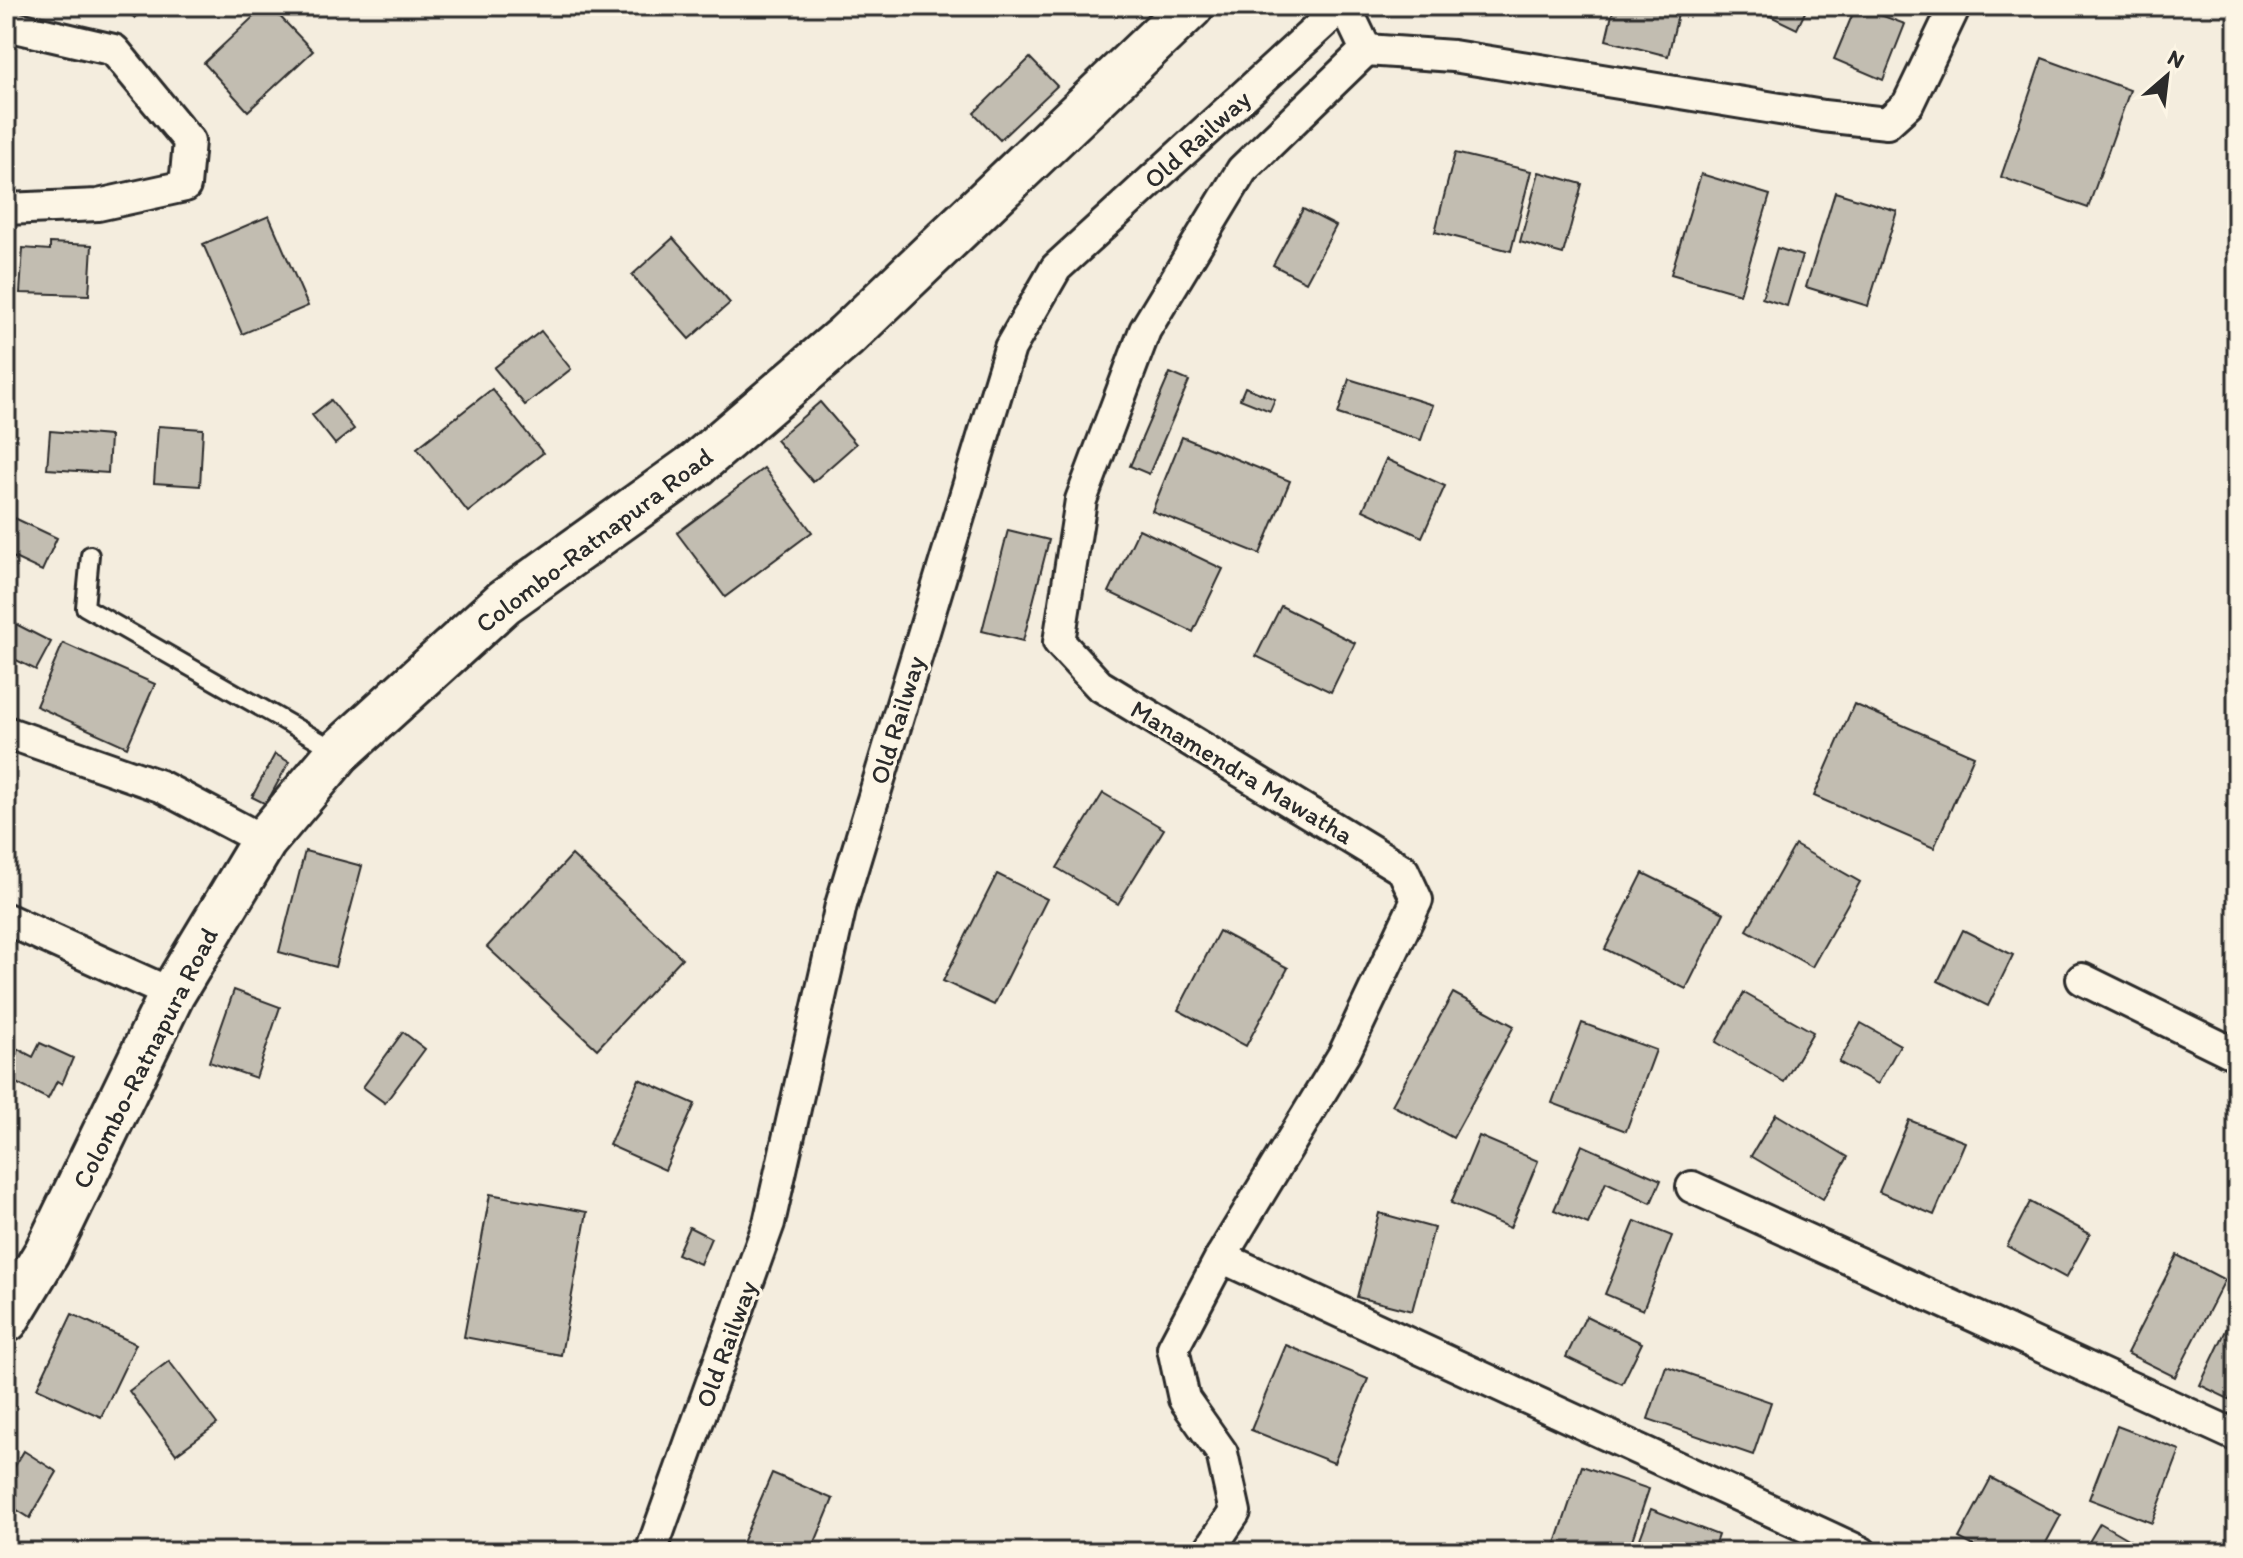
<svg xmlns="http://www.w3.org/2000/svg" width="2243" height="1558" font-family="Itim,sans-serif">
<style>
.building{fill:#c2bdb1;stroke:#2b2b2b;stroke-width:2}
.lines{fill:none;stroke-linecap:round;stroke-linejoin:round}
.lane-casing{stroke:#2b2b2b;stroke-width:22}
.street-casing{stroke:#2b2b2b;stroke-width:36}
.highway-casing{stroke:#2b2b2b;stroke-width:50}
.lane{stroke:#fcf5e5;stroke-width:16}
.street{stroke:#fcf5e5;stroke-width:30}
.highway{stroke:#fcf5e5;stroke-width:44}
.labels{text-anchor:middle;stroke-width:7;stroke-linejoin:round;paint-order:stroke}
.street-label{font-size:26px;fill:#2b2b2b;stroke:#fcf5e5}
</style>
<rect width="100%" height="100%" fill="#f4edde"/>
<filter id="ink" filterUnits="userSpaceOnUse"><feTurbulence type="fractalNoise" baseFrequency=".0125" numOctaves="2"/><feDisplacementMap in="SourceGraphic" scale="16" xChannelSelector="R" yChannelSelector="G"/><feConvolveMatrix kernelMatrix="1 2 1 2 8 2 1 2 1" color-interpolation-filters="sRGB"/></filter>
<g filter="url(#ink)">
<g class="building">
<path d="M121,6h25l-11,12z"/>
<path d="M265,6h5l43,45 -65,60 -44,-48z"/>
<path d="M1614,6h66l-12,50 -62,-16z"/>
<path d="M1750,6h58l-11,23z"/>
<path d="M1856,6l49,18 -22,56 -49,-21z"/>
<path d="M1030,58l27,28 -57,54 -26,-27z"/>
<path d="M2042,58l88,32 -42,118 -87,-31z"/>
<path d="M1455,153l76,18 -20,80 -76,-19z"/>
<path d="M1539,172l43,12 -19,70 -43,-12z"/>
<path d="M1701,174l69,21 -30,99 -69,-20z"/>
<path d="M1835,192l62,19 -29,95 -62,-19z"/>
<path d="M1303,209l33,17 -30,56 -33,-17z"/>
<path d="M269,216l39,90 -66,28 -39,-90z"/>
<path d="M673,238l57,65 -41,36 -57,-64z"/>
<path d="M50,243l42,2 -3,50 -69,-2 3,-45 27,2z"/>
<path d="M1777,248l25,8 -15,50 -25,-8z"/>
<path d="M6,274l7,24 -7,2z"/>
<path d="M541,331l30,38 -46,36 -31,-37z"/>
<path d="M1170,373l19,8 -40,93 -19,-8z"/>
<path d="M1349,379l84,26 -12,35 -83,-26z"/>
<path d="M1245,387l30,12 -5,12 -30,-12z"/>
<path d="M492,389l51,64 -75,59 -51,-64z"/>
<path d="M331,400l23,29 -19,15 -23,-29z"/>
<path d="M820,402l36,42 -43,38 -37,-42z"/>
<path d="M158,426l45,3 -3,57 -46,-3z"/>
<path d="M50,431l60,5 -2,37 -61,-4z"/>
<path d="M1182,437l108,44 -30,73 -108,-43z"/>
<path d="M1386,459l59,27 -23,51 -59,-27z"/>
<path d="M764,468l48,64 -87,65 -48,-64z"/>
<path d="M6,514l51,24 -15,33 -36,-17z"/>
<path d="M1139,529l84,40 -30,63 -84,-40z"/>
<path d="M1008,530l41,10 -26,101 -41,-10z"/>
<path d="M1281,606l74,37 -24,49 -75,-36z"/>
<path d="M6,619l45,23 -15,28 -30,-15z"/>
<path d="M63,643l92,41 -28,63 -91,-41z"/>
<path d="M1854,704l120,52 -40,92 -120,-52z"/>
<path d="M275,754l14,8 -23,42 -14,-7z"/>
<path d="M1103,793l61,36 -46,75 -61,-36z"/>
<path d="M1795,845l65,37 -48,85 -65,-37z"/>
<path d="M305,851l57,15 -27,101 -56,-15z"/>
<path d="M572,855l110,103 -85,91 -110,-102z"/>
<path d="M1643,873l81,40 -38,76 -81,-40z"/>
<path d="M997,874l50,25 -53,106 -51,-24z"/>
<path d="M1963,930l50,25 -25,51 -50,-25z"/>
<path d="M1219,931l69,37 -42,78 -68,-36z"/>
<path d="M234,990l46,17 -24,71 -47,-16z"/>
<path d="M1453,993l61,33 -61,112 -61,-33z"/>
<path d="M1744,993l69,39 -29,50 -68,-40z"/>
<path d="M1582,1023l74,27 -30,81 -74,-28z"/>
<path d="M1861,1023l39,22 -22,39 -39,-22z"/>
<path d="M403,1032l22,17 -40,54 -22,-16z"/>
<path d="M40,1043l33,15 -11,26 -5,-3 -9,18 -42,-21 12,-29 15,8z"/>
<path d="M639,1079l56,25 -30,66 -56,-25z"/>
<path d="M1776,1114l72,43 -25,42 -72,-43z"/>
<path d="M1909,1120l56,22 -31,73 -55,-23z"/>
<path d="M1479,1136l59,25 -28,67 -59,-25z"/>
<path d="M1582,1145l79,35 -10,23 -45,-21 -18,42 -34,-14z"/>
<path d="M490,1194l97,18 -26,143 -97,-18z"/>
<path d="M2030,1202l60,32 -24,44 -59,-32z"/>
<path d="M1379,1213l55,15 -22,83 -55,-14z"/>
<path d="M1635,1221l37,15 -29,74 -38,-16z"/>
<path d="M689,1227l22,11 -11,26 -23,-10z"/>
<path d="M2177,1255l48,25 -50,97 -48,-24z"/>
<path d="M2237,1307v96l-37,-18z"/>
<path d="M72,1314l64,30 -35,73 -64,-29z"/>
<path d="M1586,1316l56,27 -20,41 -56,-27z"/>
<path d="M1286,1345l82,34 -34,84 -83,-33z"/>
<path d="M169,1361l48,63 -41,30 -47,-63z"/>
<path d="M1666,1366l105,36 -18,53 -105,-36z"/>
<path d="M2117,1426l63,24 -28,73 -63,-24z"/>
<path d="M24,1451l33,21 -27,46 -24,-15v-22z"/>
<path d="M1582,1466l67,23 -21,63h-65l-9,-3z"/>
<path d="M772,1473l61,26 -22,53h-73z"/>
<path d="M1991,1478l70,37 -20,37h-56l-26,-14z"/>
<path d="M1651,1509l67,26 -6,17h-77z"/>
<path d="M2100,1523l50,29h-67z"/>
</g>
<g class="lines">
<defs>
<path id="lane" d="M90,555l-5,52 252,144"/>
<g id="street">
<path d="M6,25l108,25 75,91 -4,45 -87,19 -92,4"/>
<path d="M1366,50l87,6 370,60 64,7 21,-19 47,-98"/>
<path d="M6,732l154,54 104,55"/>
<path d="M6,919l166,75"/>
<path d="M2082,979l155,76"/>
<path d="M1692,1187l545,249"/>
<path d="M1221,1257l640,295"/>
<path d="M651,1552l118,-329 72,-318 169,-557 46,-80 286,-262"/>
<path d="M1208,1552l27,-40 -13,-59 -38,-54 -11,-51 48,-91 123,-203 73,-154 -14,-30 -304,-185 -40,-43 22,-142 64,-170 97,-160 124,-120 -21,-44"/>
</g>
<path id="highway" d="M6,1320l41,-68 125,-258 92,-153 75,-89 165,-150 193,-138 149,-128 345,-330"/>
</defs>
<use href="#lane" class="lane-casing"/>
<use href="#street" class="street-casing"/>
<use href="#highway" class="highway-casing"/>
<use href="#lane" class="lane"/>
<use href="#street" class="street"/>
<use href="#highway" class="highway"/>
</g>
</g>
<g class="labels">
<g class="street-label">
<text transform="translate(1197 139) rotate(-42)" y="9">Old Railway</text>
<text transform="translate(594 540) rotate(-37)" y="9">Colombo-Ratnapura Road</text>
<text transform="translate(897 720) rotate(-73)" y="9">Old Railway</text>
<text transform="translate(1242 772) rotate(31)" y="9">Manamendra Mawatha</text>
<text transform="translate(145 1058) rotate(-63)" y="9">Colombo-Ratnapura Road</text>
<text transform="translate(726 1344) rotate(-70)" y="9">Old Railway</text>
</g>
</g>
<rect width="2243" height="1558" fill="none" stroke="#fcf5e5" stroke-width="32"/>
<rect x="16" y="16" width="2211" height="1526" fill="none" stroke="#2b2b2b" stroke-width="3" filter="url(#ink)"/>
<g transform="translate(2167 76) rotate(28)" stroke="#fcf5e5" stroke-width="6" paint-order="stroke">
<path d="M0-6L14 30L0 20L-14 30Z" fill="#2b2b2b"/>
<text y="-12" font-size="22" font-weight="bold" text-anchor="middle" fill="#2b2b2b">N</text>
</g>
</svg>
